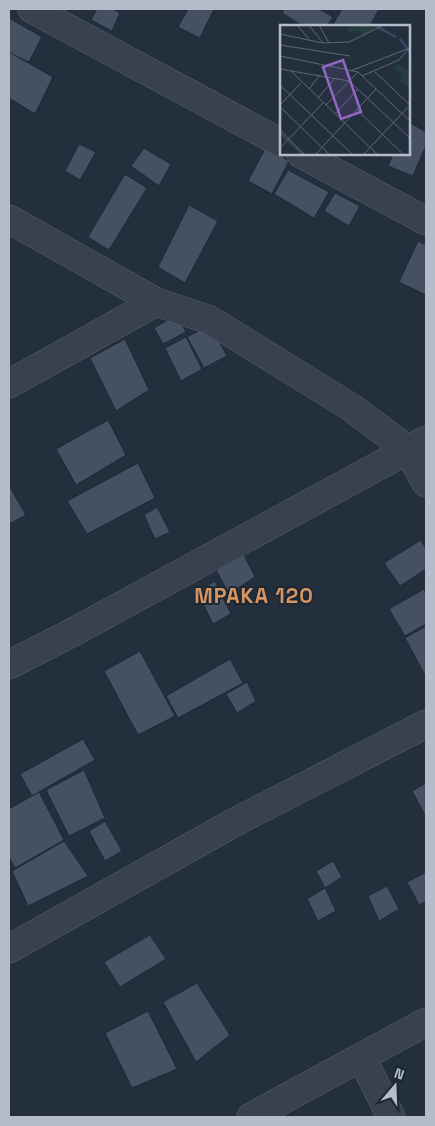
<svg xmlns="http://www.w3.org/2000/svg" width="435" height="1126" font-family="'Space Grotesk',sans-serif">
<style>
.building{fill:#455162;stroke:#1f2835}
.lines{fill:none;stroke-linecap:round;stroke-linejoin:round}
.street-casing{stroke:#565f6c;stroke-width:29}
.street{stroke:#38414e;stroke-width:28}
.labels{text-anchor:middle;stroke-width:4;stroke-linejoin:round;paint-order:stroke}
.district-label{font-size:21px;font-weight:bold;letter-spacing:1px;fill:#d59563;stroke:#1d2633}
.inset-river{fill:none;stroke:#394c67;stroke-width:2.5}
.inset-road{fill:none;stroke:#5e6776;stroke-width:1}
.view{fill:#9266c3;fill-opacity:0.15;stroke:#9266c3;stroke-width:2.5}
.inset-edge{fill:none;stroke:#b4bcc9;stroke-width:2.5}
</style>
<rect width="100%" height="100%" fill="#242f3e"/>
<g class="building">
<path d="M97,9h16l7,4 -8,18 -21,-11z"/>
<path d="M188,9h26l-14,29 -22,-11z"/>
<path d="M284,9h35l14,8 -6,9h-24l-21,-13z"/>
<path d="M342,9h37l-9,17h-38z"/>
<path d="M9,18l33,19 -13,25 -20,-9z"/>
<path d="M9,52l44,25 -18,37 -26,-16z"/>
<path d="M409,122l17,10v13l-13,31 -25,-10 5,-12h16z"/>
<path d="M79,144l17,8 -16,28 -15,-9z"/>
<path d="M266,147l23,14 -17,33 -24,-13z"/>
<path d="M144,148l27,16 -12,22 -28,-20z"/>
<path d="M288,170l41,22 -15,26 -40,-24z"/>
<path d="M125,174l22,14 -38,62 -21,-13z"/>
<path d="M335,193l25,13 -11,20 -25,-15z"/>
<path d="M189,205l29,16 -33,62 -27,-16z"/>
<path d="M418,241l8,4v50l-27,-13z"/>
<path d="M177,315l9,17 -23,12 -9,-16z"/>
<path d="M210,325l17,31 -23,12 -17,-31z"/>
<path d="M186,337l16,32 -21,12 -16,-33z"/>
<path d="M125,339l24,51 -33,21 -26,-53z"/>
<path d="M108,420l18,35 -50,30 -20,-36z"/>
<path d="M138,463l17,35 -68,36 -20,-33z"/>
<path d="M9,487h1l16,28 -17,9z"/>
<path d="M157,507l13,25 -15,7 -11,-24z"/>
<path d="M421,540l5,9v20l-26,17 -16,-23z"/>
<path d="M244,555l11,22 -26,17 -13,-24z"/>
<path d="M215,581l16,33 -18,10 -16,-32z"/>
<path d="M424,589l2,4v31l-21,12 -16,-27z"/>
<path d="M426,626v51l-21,-39z"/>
<path d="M140,651l35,65 -37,19 -34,-64z"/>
<path d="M230,659l13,24 -65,35 -12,-22z"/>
<path d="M247,682l9,19 -19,12 -11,-19z"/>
<path d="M83,739l12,21 -63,36 -12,-22z"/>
<path d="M84,770l21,48 -36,18 -23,-46z"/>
<path d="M426,783v34l-14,-26z"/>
<path d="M39,792l25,48 -49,28 -6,-11v-48z"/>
<path d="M105,821l17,30 -17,10 -16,-30z"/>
<path d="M64,841l24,35 -60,30 -16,-35z"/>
<path d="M333,861l9,16 -17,11 -9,-17z"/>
<path d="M426,872v29l-7,4 -12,-23z"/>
<path d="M387,886l12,23 -20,12 -11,-25z"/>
<path d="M325,888l11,23 -18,10 -11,-22z"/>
<path d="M150,935l16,24 -46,28 -16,-25z"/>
<path d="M197,983l33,52 -34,27 -33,-60z"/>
<path d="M148,1011l29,58 -45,19 -27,-55z"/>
</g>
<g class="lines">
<defs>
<g id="street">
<path d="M32,9l249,134"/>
<path d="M301,154l125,67"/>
<path d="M9,219l147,83 54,18 142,88 55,41 19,34"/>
<path d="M9,384l147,-82"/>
<path d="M9,665l68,-35 349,-190"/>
<path d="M9,949l226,-127 191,-98"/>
<path d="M362,1058l29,59"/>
<path d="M251,1117l175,-95"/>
</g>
</defs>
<use href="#street" class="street-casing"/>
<use href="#street" class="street"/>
</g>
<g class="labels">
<g class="district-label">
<text x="254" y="603">MPAKA 120</text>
</g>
</g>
<g transform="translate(280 25)">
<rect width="130" height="130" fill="#242f3e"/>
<path d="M69,0h25l2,2 -12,9 -6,-5 -11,2zM118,39l9,5 3,-5v24l-10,-7 2,-6 -10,-7z" fill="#263c3f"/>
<path class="inset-river" d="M94,0l22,12M120,14l10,13"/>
<path class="inset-road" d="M17,0l12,14M29,0l14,18M39,0l10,18M0,9l43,9 26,-1 35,-17M0,20l70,11M0,31l78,16 52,49M0,44l69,12 61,57M11,46l87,84M70,46l60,-23M95,47l35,33M82,51l37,-16 10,-12M0,60l73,70M29,64l11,-14M38,73l17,-20M0,80l21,-22M46,80l32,-33M0,82l50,48M77,85l47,45M55,89l23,-25M0,105l25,25M1,109l22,21M0,123l43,-45M35,130l61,-66M83,130l47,-50"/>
<path class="view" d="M63,35l18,52 -20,7 -18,-52z"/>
<rect width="130" height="130" class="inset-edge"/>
</g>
<rect width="435" height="1126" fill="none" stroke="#b4bcc9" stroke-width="20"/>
<g transform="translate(395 1086) rotate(19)" stroke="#1d2633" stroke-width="4" paint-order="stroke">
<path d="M0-4L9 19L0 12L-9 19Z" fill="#b4bcc9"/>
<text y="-8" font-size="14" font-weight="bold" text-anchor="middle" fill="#b4bcc9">N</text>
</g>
</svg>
